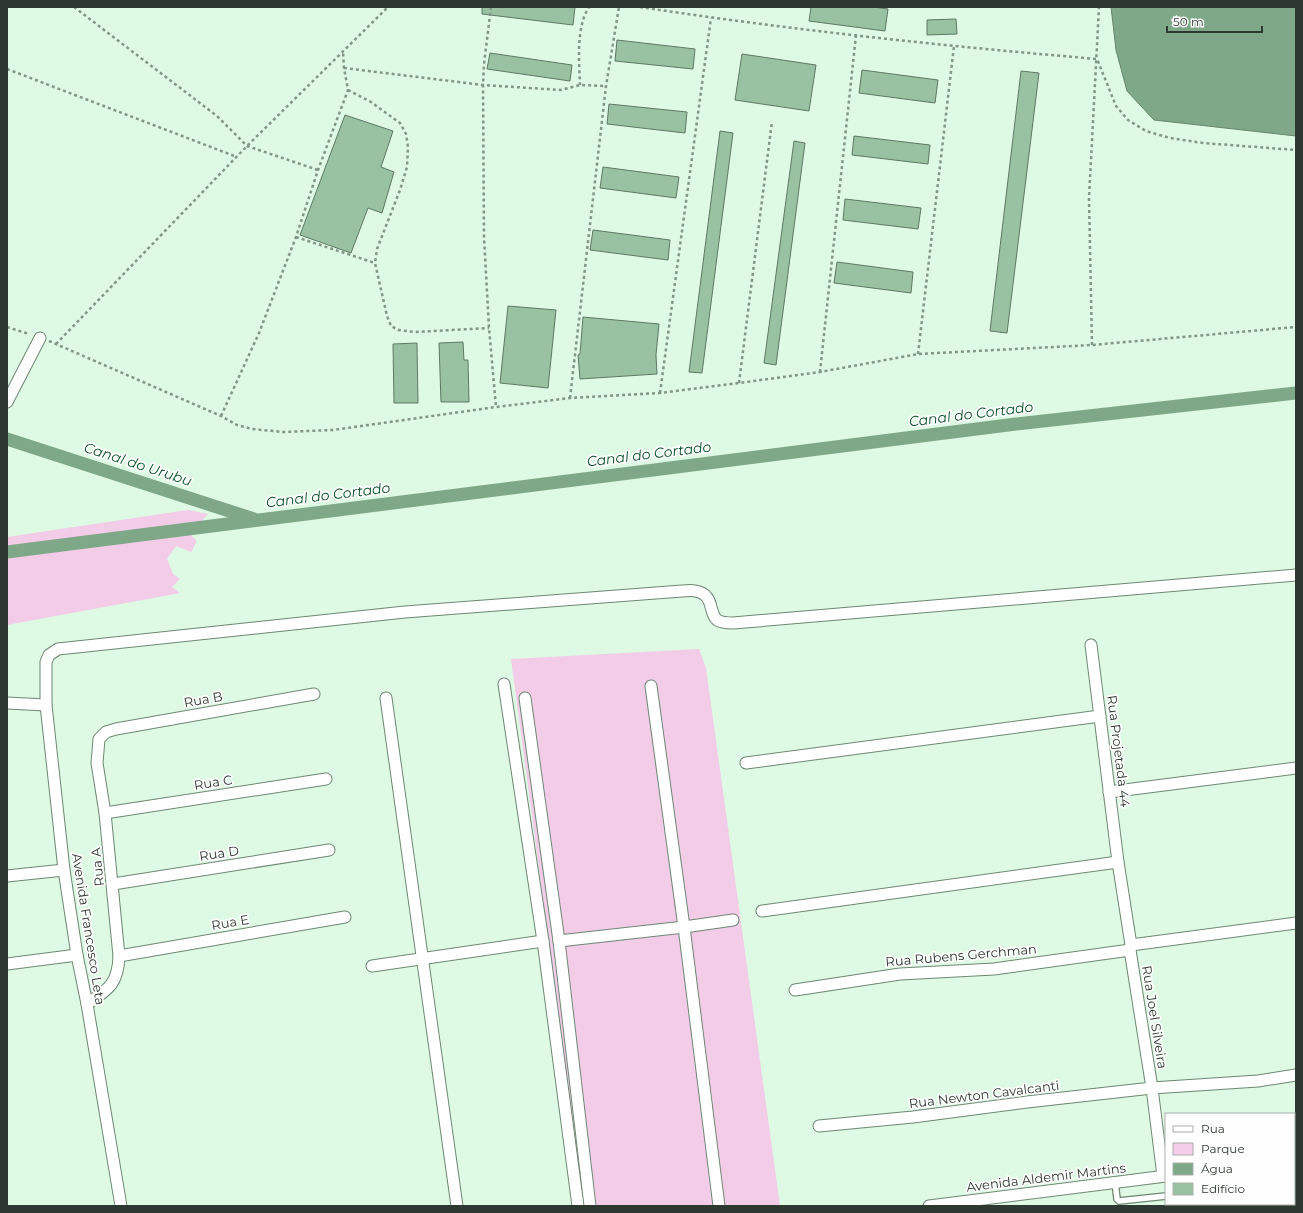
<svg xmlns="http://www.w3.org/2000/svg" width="1303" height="1213" font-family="Montserrat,sans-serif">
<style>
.green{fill:#f3cce8}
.water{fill:#7fa889;stroke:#66866e}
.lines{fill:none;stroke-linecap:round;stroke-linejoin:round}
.canal{stroke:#7fa889;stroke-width:13}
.building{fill:#98c2a2;stroke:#5f7866}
.lane-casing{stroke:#6e8774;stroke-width:8}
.street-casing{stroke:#6e8774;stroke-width:13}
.path{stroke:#839688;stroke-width:2.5;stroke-dasharray:3 3;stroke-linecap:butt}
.lane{stroke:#fff;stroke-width:5.5}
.street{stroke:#fff;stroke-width:11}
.labels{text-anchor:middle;stroke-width:3.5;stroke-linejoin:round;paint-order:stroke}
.street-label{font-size:13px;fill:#2d3830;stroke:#fefefe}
.water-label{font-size:14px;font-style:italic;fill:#095028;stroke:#fefefe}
</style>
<rect width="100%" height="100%" fill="#def9e4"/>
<g class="green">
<path d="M188,510l20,4 -18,20 7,7 -6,11 -15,-6 -9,13 6,15 7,5 -8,8 8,6 -173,32v-88z"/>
<path d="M699,649l7,19 74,538h-196l-73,-547z"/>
</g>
<path class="water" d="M1111,7h185v129l-142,-16 -27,-29 -11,-41z"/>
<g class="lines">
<g class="canal">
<path d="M7,439l247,80"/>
<path d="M7,552l1009,-128 280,-31"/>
</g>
</g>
<g class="building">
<path d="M482,7h93l-2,18 -91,-11z"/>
<path d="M811,7h63l14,2 -3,22 -76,-10z"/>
<path d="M956,19l1,15 -30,1v-15z"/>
<path d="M617,40l78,9 -2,20 -78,-8z"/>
<path d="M490,53l82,12 -2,16 -83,-12z"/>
<path d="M742,54l74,11 -7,46 -74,-11z"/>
<path d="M862,70l76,10 -3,23 -76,-10z"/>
<path d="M1021,71l18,2 -32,260 -17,-2z"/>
<path d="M609,104l78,8 -2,21 -78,-9z"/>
<path d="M345,115l48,16 -12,36 13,5 -12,41 -14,-5 -17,45 -51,-18z"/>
<path d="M720,131l13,2 -31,240 -13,-1z"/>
<path d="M854,136l76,9 -2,19 -76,-9z"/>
<path d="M794,141l11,2 -29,222 -12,-2z"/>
<path d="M603,167l76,10 -3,21 -76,-10z"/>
<path d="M845,199l76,9 -3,21 -75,-9z"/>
<path d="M593,230l77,10 -2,20 -78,-10z"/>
<path d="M837,262l76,10 -2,21 -77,-10z"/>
<path d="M508,306l48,4 -8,78 -48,-5z"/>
<path d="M583,317l76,7 -3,31 1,19 -77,5 -2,-24 2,-1z"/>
<path d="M463,342l1,18h4l1,42h-28l-2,-59z"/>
<path d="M417,343l1,60h-24l-1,-59z"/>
</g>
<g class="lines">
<defs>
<path id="lane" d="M1115,1182l2,17 2,2 47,-5"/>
<g id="street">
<path d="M7,402l33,-64"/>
<path d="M1091,645l27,217 13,83 -1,5 22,138 11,88"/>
<path d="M504,684l39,257 35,265"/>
<path d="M651,686l33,241 35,279"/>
<path d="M386,698l71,508"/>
<path d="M525,698l34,243 31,265"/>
<path d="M7,703l39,2"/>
<path d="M746,763l354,-47"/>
<path d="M1109,792l187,-24"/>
<path d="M105,813l221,-34"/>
<path d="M7,876l57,-6"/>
<path d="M113,884l216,-34"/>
<path d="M762,911l356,-49"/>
<path d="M559,941l125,-14 49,-7"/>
<path d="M1131,945l165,-22"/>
<path d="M119,956l226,-39"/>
<path d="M7,964l70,-9"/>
<path d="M372,966l171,-25"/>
<path d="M795,990l105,-16 94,-5 136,-19"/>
<path d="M87,1004c22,-15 31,-20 32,-48l-14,-143 -8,-50 2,-24 7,-7 10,-3 198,-35"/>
<path d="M819,1126l94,-9 114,-15 125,-14 106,-7 38,-6"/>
<path d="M1294,1159h2"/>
<path d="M121,1206l-34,-202 -10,-49 -13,-85 -18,-165v-43l3,-7 9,-6 347,-37 277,-21c4,0 9,-1 13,0 20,3 13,21 22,29 5,3 11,3 16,3l563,-48"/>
<path d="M929,1206l237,-30"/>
</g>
</defs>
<use href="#lane" class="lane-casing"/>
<use href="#street" class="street-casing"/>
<g class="path">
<path d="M74,7l143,109 30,30 71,24"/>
<path d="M491,7l-7,57 -1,21 1,152 5,91 7,79"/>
<path d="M640,7c151,23 304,39 457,52l19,47 12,14 18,11 24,7 33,5 93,7"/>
<path d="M344,68l139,17 78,5 19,-5 26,1"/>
<path d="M7,69l230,88"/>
<path d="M580,85c-1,-24 -4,-58 9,-78"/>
<path d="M348,90l23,12 29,21 6,11 2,13 -1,20 -7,23 -23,59 -2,14 12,53 4,10 7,4 17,2 74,-4"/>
<path d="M296,237l79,26"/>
<path d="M7,327l22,7"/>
<path d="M49,341l172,75 16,9 15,4 31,3 50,-2 163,-23 74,-9 90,-5 79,-10 81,-11 98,-18 174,-9 204,-18"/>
<path d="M56,344l191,-198 141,-139"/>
<path d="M1092,345l-3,-147 10,-191"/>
<path d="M918,354l36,-308"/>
<path d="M820,372l36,-337"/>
<path d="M739,383l33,-262"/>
<path d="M660,393l51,-375"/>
<path d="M570,398l36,-312 13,-79"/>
<path d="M221,416l38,-83 37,-96 22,-67 30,-80 -4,-22 -1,-16"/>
</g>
<use href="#lane" class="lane"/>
<use href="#street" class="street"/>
</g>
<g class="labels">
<g class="street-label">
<text transform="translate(203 699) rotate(-10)" y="5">Rua B</text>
<text transform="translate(1119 751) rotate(83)" y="5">Rua Projetada 44</text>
<text transform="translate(213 782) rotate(-9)" y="5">Rua C</text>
<text transform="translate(219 853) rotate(-9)" y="5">Rua D</text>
<text transform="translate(97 867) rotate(-96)" y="5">Rua A</text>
<text transform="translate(230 922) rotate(-10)" y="5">Rua E</text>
<text transform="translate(89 929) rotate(81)" y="5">Avenida Francesco Leta</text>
<text transform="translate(961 955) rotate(-5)" y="5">Rua Rubens Gerchman</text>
<text transform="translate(1155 1017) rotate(81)" y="5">Rua Joel Silveira</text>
<text transform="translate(984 1094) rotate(-7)" y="5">Rua Newton Cavalcanti</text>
<text transform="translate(1046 1177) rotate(-7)" y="5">Avenida Aldemir Martins</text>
</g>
<g class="water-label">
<text transform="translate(971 414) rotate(-7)" y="5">Canal do Cortado</text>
<text transform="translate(649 454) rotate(-7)" y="5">Canal do Cortado</text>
<text transform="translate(138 464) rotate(18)" y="5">Canal do Urubu</text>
<text transform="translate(328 495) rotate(-7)" y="5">Canal do Cortado</text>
</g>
</g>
<rect width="1303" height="1213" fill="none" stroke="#2d3830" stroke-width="16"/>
<rect x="1165" y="1113" width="130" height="92" fill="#fefefe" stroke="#aaafac"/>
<rect x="1173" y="1126" width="20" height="6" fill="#ffffff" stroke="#aaafac"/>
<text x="1201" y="1133" font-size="12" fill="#2d3830">Rua</text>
<rect x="1173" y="1143" width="20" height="12" fill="#f3cce8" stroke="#aaafac"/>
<text x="1201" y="1153" font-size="12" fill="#2d3830">Parque</text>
<rect x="1173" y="1163" width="20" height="12" fill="#7fa889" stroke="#aaafac"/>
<text x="1201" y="1173" font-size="12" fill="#2d3830">Água</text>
<rect x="1173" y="1183" width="20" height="12" fill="#98c2a2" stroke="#aaafac"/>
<text x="1201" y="1193" font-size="12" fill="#2d3830">Edifício</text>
<path d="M1167 26v6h95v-6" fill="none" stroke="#2d3830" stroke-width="2"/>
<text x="1173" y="26" font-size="12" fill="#2d3830" stroke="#fefefe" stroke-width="3" paint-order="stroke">50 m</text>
</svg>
